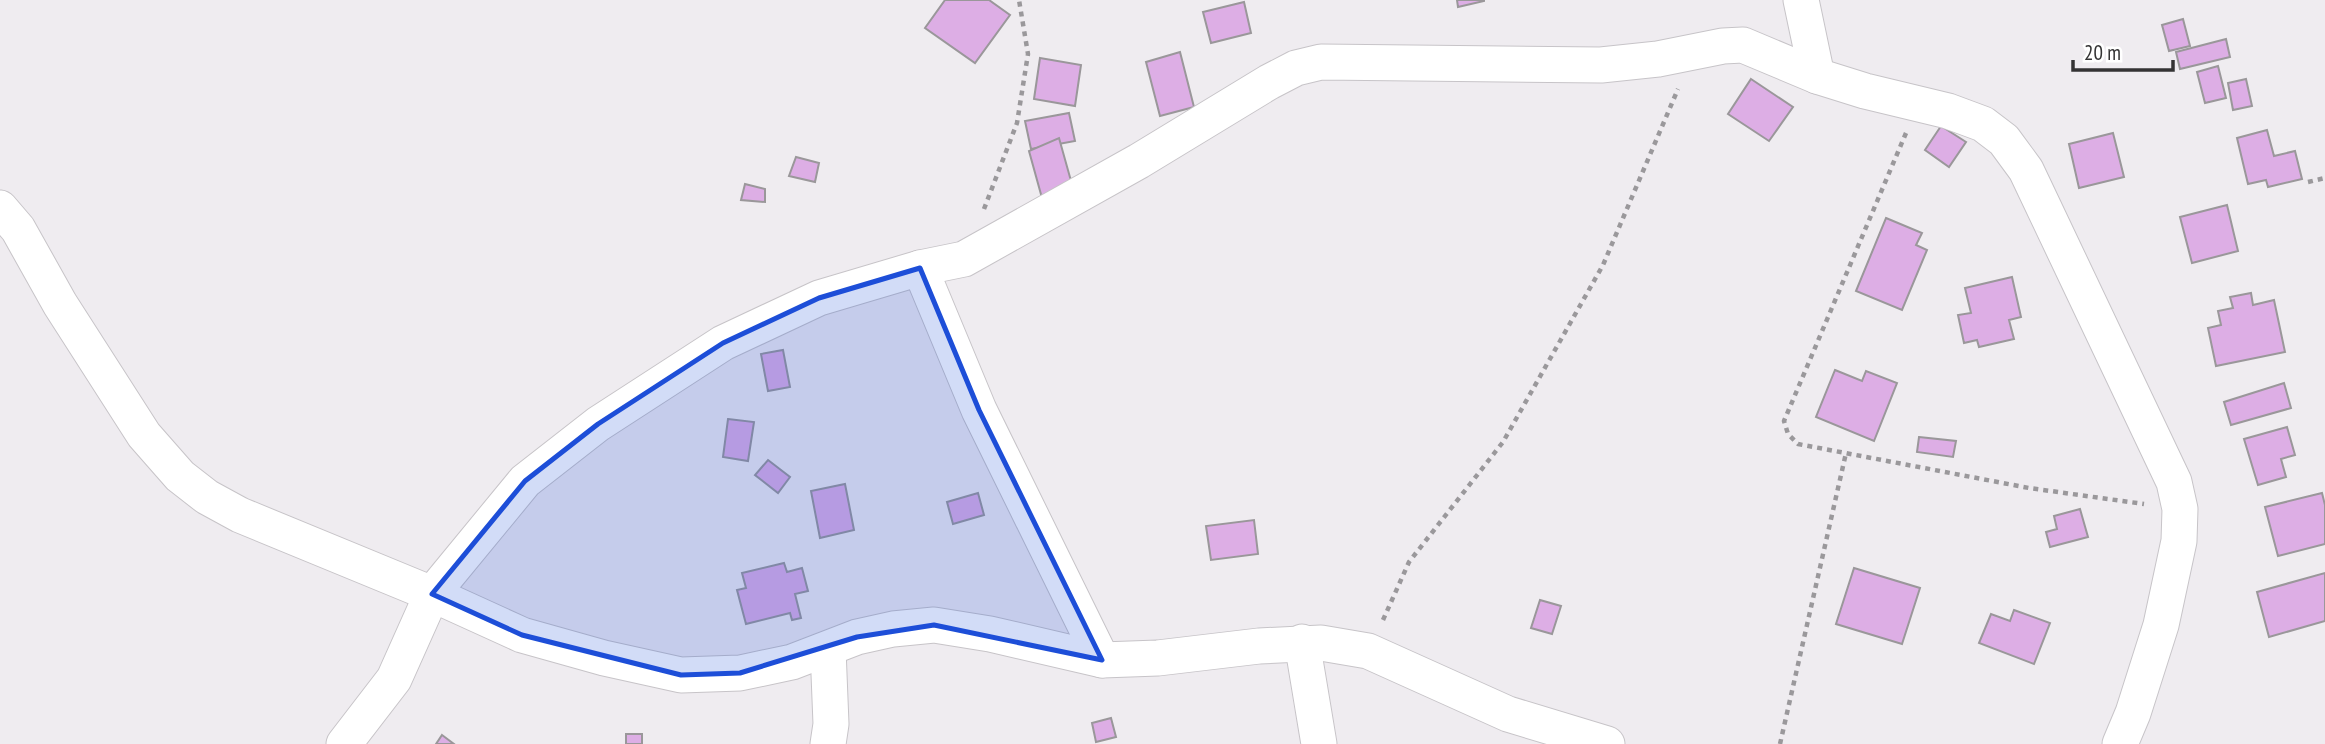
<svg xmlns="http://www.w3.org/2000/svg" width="2325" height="744" font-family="'PT Sans Narrow',sans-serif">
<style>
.building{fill:#ddaee5;stroke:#9a979a;stroke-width:2}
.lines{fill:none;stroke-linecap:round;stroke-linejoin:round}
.minor-casing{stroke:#c7c4c8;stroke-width:37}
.path{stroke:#9a989b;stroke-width:4.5;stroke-dasharray:5 5;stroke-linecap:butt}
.minor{stroke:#fff;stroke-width:35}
.marked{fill:#1d4ed8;fill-opacity:0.2;stroke:#1d4ed8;stroke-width:5;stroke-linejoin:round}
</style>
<rect width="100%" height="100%" fill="#efecf0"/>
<g class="building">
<path d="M945,0h44l21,15 -35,48 -50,-35z"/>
<path d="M1457,0h27v1l-26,6z"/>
<path d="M1244,2l7,31 -40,10 -8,-31z"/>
<path d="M2183,19l7,27 -21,5 -7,-26z"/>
<path d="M2226,39l4,18 -50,12 -4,-17z"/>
<path d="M1180,52l14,55 -34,9 -14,-54z"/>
<path d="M1040,58l41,7 -6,41 -41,-7z"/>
<path d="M2218,66l8,32 -21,5 -8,-31z"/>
<path d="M1751,79l42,28 -24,34 -41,-27z"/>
<path d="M2246,79l6,27 -19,4 -5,-27z"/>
<path d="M1069,113l6,28 -44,8 -6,-28z"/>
<path d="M1941,126l25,16 -17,25 -24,-17z"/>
<path d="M2267,130l7,26 21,-5 7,28 -34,8 -2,-7 -18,4 -11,-46z"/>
<path d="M2113,133l11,44 -45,11 -10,-44z"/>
<path d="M1059,138l14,50 -31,10 -13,-47z"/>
<path d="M796,157l23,6 -4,19 -26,-6z"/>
<path d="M745,184l20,5v13l-24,-2z"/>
<path d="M2227,205l11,46 -46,12 -12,-46z"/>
<path d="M1886,218l36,15 -6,12 11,5 -25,60 -46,-19z"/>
<path d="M2012,277l9,40 -12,3 5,19 -35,8 -2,-7 -13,3 -6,-28 13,-2 -6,-25z"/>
<path d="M2251,293l2,12 21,-5 11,52 -69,14 -8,-38 13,-3 -3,-14 15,-3 -3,-11z"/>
<path d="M783,350l7,37 -22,4 -7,-37z"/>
<path d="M1835,370l27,11 4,-10 31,12 -23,58 -58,-24z"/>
<path d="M2284,383l7,25 -60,17 -7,-23z"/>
<path d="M728,419l26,3 -6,39 -25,-4z"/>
<path d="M2287,427l8,28 -14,4 5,18 -28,8 -14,-46z"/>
<path d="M1919,437l37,4 -3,16 -36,-5z"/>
<path d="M768,460l22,17 -12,16 -23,-18z"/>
<path d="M845,484l9,46 -34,8 -9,-47z"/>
<path d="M978,493l6,22 -31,9 -6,-22z"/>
<path d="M2322,493l3,12v39l-47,12 -13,-49z"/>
<path d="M2080,509l8,28 -38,10 -4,-15 11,-3 -3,-13z"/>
<path d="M1254,520l4,34 -47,6 -5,-34z"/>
<path d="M784,563l3,9 15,-4 6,23 -13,3 6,24 -9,2 -2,-7 -44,11 -9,-34 9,-2 -4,-15z"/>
<path d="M1854,568l66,20 -18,56 -66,-20z"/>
<path d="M2325,573v48l-56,16 -12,-45z"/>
<path d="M1540,600l21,6 -9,28 -21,-6z"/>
<path d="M2014,610l36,13 -16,41 -55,-21 12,-29 19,7z"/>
<path d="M1111,718l5,19 -20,5 -4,-19z"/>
<rect x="626" y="734" width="16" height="10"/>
<path d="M442,735l12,9h-18z"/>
</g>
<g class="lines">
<defs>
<g id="minor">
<path d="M1801,0l16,76"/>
<path d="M0,208l18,21 42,75 84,131 36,41 27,21 33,18 192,79 90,41 82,23 77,17 59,-2 52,-11 65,-25 36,-8 41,-4 56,9 112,26 56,-2 101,-12 62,-3 47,8 140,63 99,30"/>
<path d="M920,268l59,142 123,250"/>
<path d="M1302,642l17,102"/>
<path d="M828,649l3,75 -3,20"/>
<path d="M344,744l50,-65 38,-85 93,-113 73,-57 125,-81 96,-45 101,-30 44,-9 175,-98 130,-79 27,-14 25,-6 280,3 57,-6 65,-13 20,-1 74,31 48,15 83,20 35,13 21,16 22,30 148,312 6,27 -1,32 -18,84 -28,88 -13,31"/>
</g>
</defs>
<use href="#minor" class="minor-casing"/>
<g class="path">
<path d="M1906,133l-122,288 4,13 10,10 231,44 115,16"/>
<path d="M2308,182l17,-4"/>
<path d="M984,209l33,-86 11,-69 -9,-54"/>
<path d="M1383,620l26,-58 94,-120 100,-177 75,-176"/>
<path d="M1780,744l66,-291"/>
</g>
<use href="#minor" class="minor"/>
</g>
<path class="marked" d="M920,268l59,142 123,250 -168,-35 -77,12 -117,36 -59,2 -159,-40 -90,-41 93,-113 73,-57 125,-81 96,-45z"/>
<path d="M2073 60v10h100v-10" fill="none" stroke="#343334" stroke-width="3.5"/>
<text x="2084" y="60" font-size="21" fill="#343334" stroke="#ffffff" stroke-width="5" paint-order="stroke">20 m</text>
</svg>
